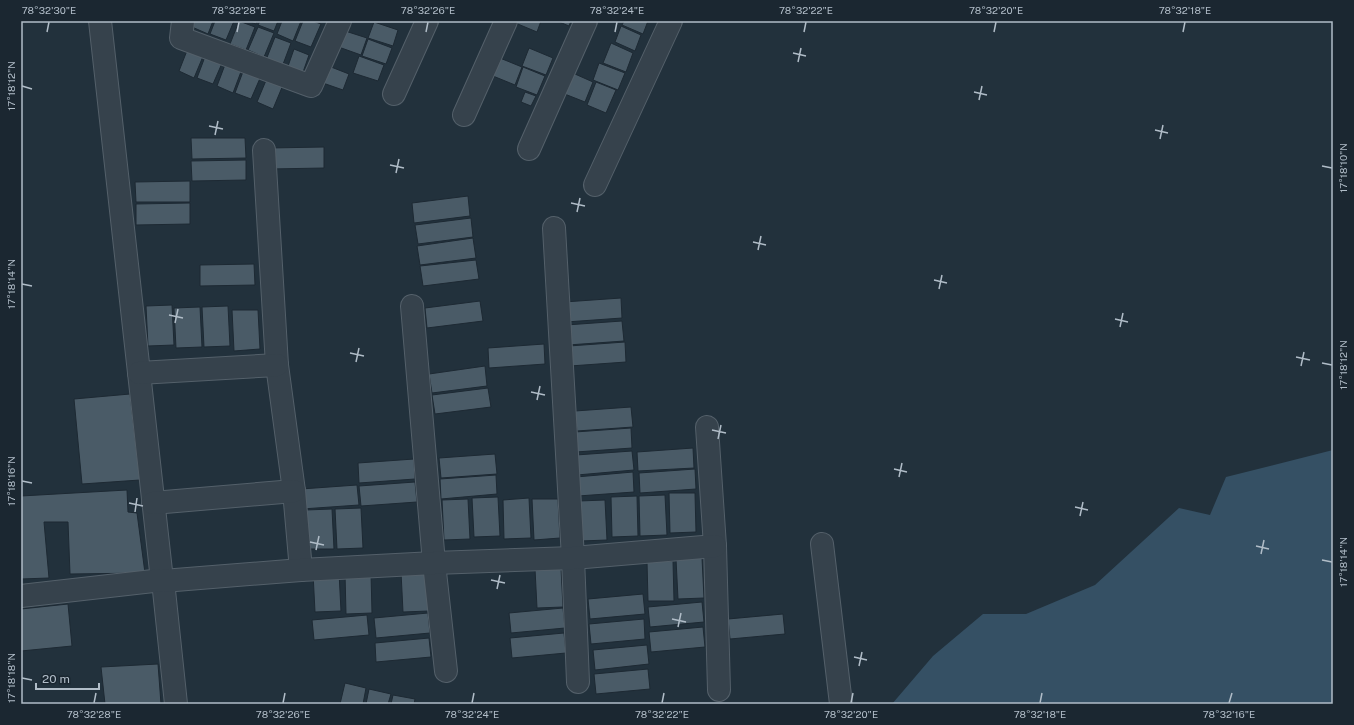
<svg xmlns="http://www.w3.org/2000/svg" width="1354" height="725" font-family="'Public Sans',sans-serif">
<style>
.water{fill:#355064}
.building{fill:#4a5b67;stroke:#1d2933}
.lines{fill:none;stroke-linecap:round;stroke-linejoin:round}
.minor-casing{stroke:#54606a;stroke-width:24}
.minor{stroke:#36424c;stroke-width:22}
.ticks{fill:none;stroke:#b1bdc8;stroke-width:1.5}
.neatline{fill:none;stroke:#b1bdc8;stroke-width:1.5}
.ticks-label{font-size:10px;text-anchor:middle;fill:#b1bdc8}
</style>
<rect width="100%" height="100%" fill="#22313c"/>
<path class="water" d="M1333,450v254h-441l41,-48 50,-42h43l69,-29 84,-77 31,7 16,-38z"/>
<g class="building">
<path d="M194,21h19l-5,13 -16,-7z"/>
<path d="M215,21h19l-8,19 -16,-6z"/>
<path d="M239,21l16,6 -9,23 -16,-6z"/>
<path d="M248,21h9l-1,3z"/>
<path d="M260,21h18l-4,10 -16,-6z"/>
<path d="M282,21h19l-8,20 -16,-7z"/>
<path d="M303,21h10l8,3 -10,23 -16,-6z"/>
<path d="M513,21h28l-4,11 -24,-10z"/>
<path d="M557,21h14l-2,5z"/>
<path d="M624,21h24l-5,13 -21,-9z"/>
<path d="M374,22l24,8 -5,16 -25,-8z"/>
<path d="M621,26l20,9 -6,16 -20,-9z"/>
<path d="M258,27l16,6 -10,24 -16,-7z"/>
<path d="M339,29l28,9 -6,17 -28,-10z"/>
<path d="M275,37l16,6 -9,24 -16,-7z"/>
<path d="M368,39l24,9 -6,16 -24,-8z"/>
<path d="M611,43l22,10 -7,19 -23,-9z"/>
<path d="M188,48l16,6 -10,24 -15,-7z"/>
<path d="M529,48l24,10 -7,17 -24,-9z"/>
<path d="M294,49l15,6 -7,20 -15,-6z"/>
<path d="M206,54l17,7 -10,23 -16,-6z"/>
<path d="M359,56l25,9 -6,16 -25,-8z"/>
<path d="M495,56l27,11 -7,18 -27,-11z"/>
<path d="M226,62l16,7 -9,24 -16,-7z"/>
<path d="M599,63l26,10 -7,17 -25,-10z"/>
<path d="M326,65l23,9 -6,16 -23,-8z"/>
<path d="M523,67l22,9 -8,19 -21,-8z"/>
<path d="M244,69l17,7 -10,23 -16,-6z"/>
<path d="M566,70l27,12 -8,20 -28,-11z"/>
<path d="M267,78l16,7 -10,24 -16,-7z"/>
<path d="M596,82l20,8 -10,23 -19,-8z"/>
<path d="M525,92l11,4 -5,10 -10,-4z"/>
<path d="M191,138h54l1,20 -54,1z"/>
<path d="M324,147v21l-54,1 -1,-21z"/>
<path d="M246,160v20l-54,1 -1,-20z"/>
<path d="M190,181v21h-54l-1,-20z"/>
<path d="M468,196l2,20 -56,7 -2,-20z"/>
<path d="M190,203v21l-54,1v-21z"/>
<path d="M471,218l2,19 -55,7 -3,-19z"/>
<path d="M473,238l3,20 -56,7 -3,-19z"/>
<path d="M476,260l3,19 -56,7 -3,-20z"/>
<path d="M254,264l1,21 -55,1v-21z"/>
<path d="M621,298l1,20 -56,4 -2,-20z"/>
<path d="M480,301l3,20 -56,7 -2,-20z"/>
<path d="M172,305l2,40 -26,1 -2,-40z"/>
<path d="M228,306l2,40 -26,1 -2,-40z"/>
<path d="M200,307l2,40 -26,1 -2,-40z"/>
<path d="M232,310h26l2,39 -26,2z"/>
<path d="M622,321l2,20 -56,4 -2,-20z"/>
<path d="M625,342l1,20 -56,4 -1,-20z"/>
<path d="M544,344l1,20 -56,4 -1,-20z"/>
<path d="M485,366l2,20 -55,7 -3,-19z"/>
<path d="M488,388l3,19 -56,7 -3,-19z"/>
<path d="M130,394l10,86 -58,4 -8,-85z"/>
<path d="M631,407l2,20 -56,4 -2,-20z"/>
<path d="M631,428l1,20 -56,4 -1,-20z"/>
<path d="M693,448l1,20 -56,3 -1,-19z"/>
<path d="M632,451l2,19 -57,5 -1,-20z"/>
<path d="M495,454l2,20 -56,4 -2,-20z"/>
<path d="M414,459l1,20 -56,4 -1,-20z"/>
<path d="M695,469l1,20 -56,4 -1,-20z"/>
<path d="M633,472l1,20 -56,4 -2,-19z"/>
<path d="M496,475l1,19 -56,5 -1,-20z"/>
<path d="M415,482l2,20 -56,4 -2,-20z"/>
<path d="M357,485l2,20 -57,4 -1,-20z"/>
<path d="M127,490l1,22 9,1 8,60 -75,1 -2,-52h-24l5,56 -28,1v-83z"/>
<path d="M669,493h26l1,39 -26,1z"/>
<path d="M665,495l2,40 -27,1 -1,-40z"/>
<path d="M637,496l1,40 -26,1 -1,-40z"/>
<path d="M498,497l2,39 -26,1 -2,-39z"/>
<path d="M529,498l2,40 -27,1 -1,-39z"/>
<path d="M468,499l2,40 -26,1 -2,-40z"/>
<path d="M532,499h26l2,39 -26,2z"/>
<path d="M605,500l2,40 -26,1 -2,-40z"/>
<path d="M361,508l2,40 -26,1 -2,-40z"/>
<path d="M332,509l2,40h-26l-2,-39z"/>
<path d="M702,558l2,40 -26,1 -2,-40z"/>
<path d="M673,561l1,40h-26l-1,-39z"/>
<path d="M561,568l2,39 -26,1 -2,-39z"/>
<path d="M428,571l1,40 -26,1 -2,-40z"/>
<path d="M339,572l2,39 -26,1 -2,-39z"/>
<path d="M371,573l1,40 -26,1 -1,-40z"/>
<path d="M643,594l2,20 -55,5 -2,-20z"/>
<path d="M702,602l2,20 -54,5 -2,-20z"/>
<path d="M68,604l4,42 -51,5v-42z"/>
<path d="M563,608l2,20 -54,5 -2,-20z"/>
<path d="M428,613l2,20 -54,5 -2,-20z"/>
<path d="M783,614l2,20 -55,5 -2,-20z"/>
<path d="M367,615l2,20 -55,5 -2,-20z"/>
<path d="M644,619l1,20 -54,5 -2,-20z"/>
<path d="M703,627l2,20 -54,5 -2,-20z"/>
<path d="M564,633l2,20 -54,5 -2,-20z"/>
<path d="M429,638l2,19 -55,5 -1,-19z"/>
<path d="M647,645l2,19 -54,6 -2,-20z"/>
<path d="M158,664l3,40h-56l-4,-37z"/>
<path d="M648,669l2,20 -54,5 -2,-20z"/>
<path d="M345,683l21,5 -3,16h-23z"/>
<path d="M369,689l22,5 -3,10h-22z"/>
<path d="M393,695l22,4 -1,5h-23z"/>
</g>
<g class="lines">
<defs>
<g id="minor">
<path d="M100,21l62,559"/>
<path d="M183,21l-2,17 130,48 29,-65"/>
<path d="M394,94l33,-73"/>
<path d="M464,115l42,-94"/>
<path d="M529,149l57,-128"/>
<path d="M264,150l13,215 17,126 7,79"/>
<path d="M595,185l76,-164"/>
<path d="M554,228l19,330 5,124"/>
<path d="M412,306l22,257 12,108"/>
<path d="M139,373l138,-8"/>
<path d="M707,427l8,119 4,144"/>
<path d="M153,503l141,-12"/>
<path d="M822,544l19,160"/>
<path d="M163,581l13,123"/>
<path d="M21,596l141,-16 1,1 138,-11 133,-7 139,-5 142,-12"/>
</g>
</defs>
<use href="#minor" class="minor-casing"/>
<use href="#minor" class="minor"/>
</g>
<path class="ticks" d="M47,32l2,-10M237,32l2,-10M426,32l2,-10M615,32l2,-10M804,32l2,-10M994,32l2,-10M1183,32l2,-10M793,53l13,3M798,62l3,-14M22,86l10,3M974,92l13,3M979,100l3,-14M209,126l14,3M1155,130l13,3M215,135l3,-14M1160,139l3,-14M390,165l14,3M1322,166l10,2M396,173l3,-14M571,203l14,3M577,212l3,-14M753,242l13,3M758,250l3,-14M934,280l13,3M22,284l10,2M939,289l3,-14M169,315l14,3M1115,319l13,3M175,323l3,-14M1120,327l3,-14M350,353l14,3M1296,357l14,3M356,362l3,-14M1322,363l10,2M1301,366l3,-14M531,392l14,3M537,400l3,-14M712,430l14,3M718,439l3,-14M894,469l13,3M899,477l3,-14M22,481l10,2M129,503l14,3M1075,507l13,3M135,512l2,-14M1080,516l3,-14M310,542l14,3M1256,546l13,3M316,550l3,-14M1261,554l3,-14M1322,560l10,2M491,580l14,3M497,589l3,-14M672,619l14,3M678,627l3,-14M854,657l13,3M859,666l3,-14M22,678l10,2M94,703l2,-10M283,703l2,-10M472,703l2,-10M662,703l2,-10M851,703l2,-10M1040,703l2,-10M1229,703l3,-10"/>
<rect width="1354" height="725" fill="none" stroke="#1b2731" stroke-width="44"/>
<path d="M36 683v6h63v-6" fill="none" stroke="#b1bdc8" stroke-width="2"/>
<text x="42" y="683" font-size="12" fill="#b1bdc8" stroke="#1b2731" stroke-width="3" paint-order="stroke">20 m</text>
<rect x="22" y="22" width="1310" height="681" class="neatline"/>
<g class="ticks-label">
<text x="49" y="14">78°32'30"E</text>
<text x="239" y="14">78°32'28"E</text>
<text x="428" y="14">78°32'26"E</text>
<text x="617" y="14">78°32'24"E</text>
<text x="806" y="14">78°32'22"E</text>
<text x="996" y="14">78°32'20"E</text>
<text x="1185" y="14">78°32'18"E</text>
<text transform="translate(11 86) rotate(-90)" y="4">17°18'12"N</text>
<text transform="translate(1343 168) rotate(-90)" y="4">17°18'10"N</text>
<text transform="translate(11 284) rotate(-90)" y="4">17°18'14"N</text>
<text transform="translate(1343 365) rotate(-90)" y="4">17°18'12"N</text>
<text transform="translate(11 481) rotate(-90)" y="4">17°18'16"N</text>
<text transform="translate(1343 562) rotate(-90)" y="4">17°18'14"N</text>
<text transform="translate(11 678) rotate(-90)" y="4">17°18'18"N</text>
<text x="94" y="718">78°32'28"E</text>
<text x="283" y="718">78°32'26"E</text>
<text x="472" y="718">78°32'24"E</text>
<text x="662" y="718">78°32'22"E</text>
<text x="851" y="718">78°32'20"E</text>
<text x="1040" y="718">78°32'18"E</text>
<text x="1229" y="718">78°32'16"E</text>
</g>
</svg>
